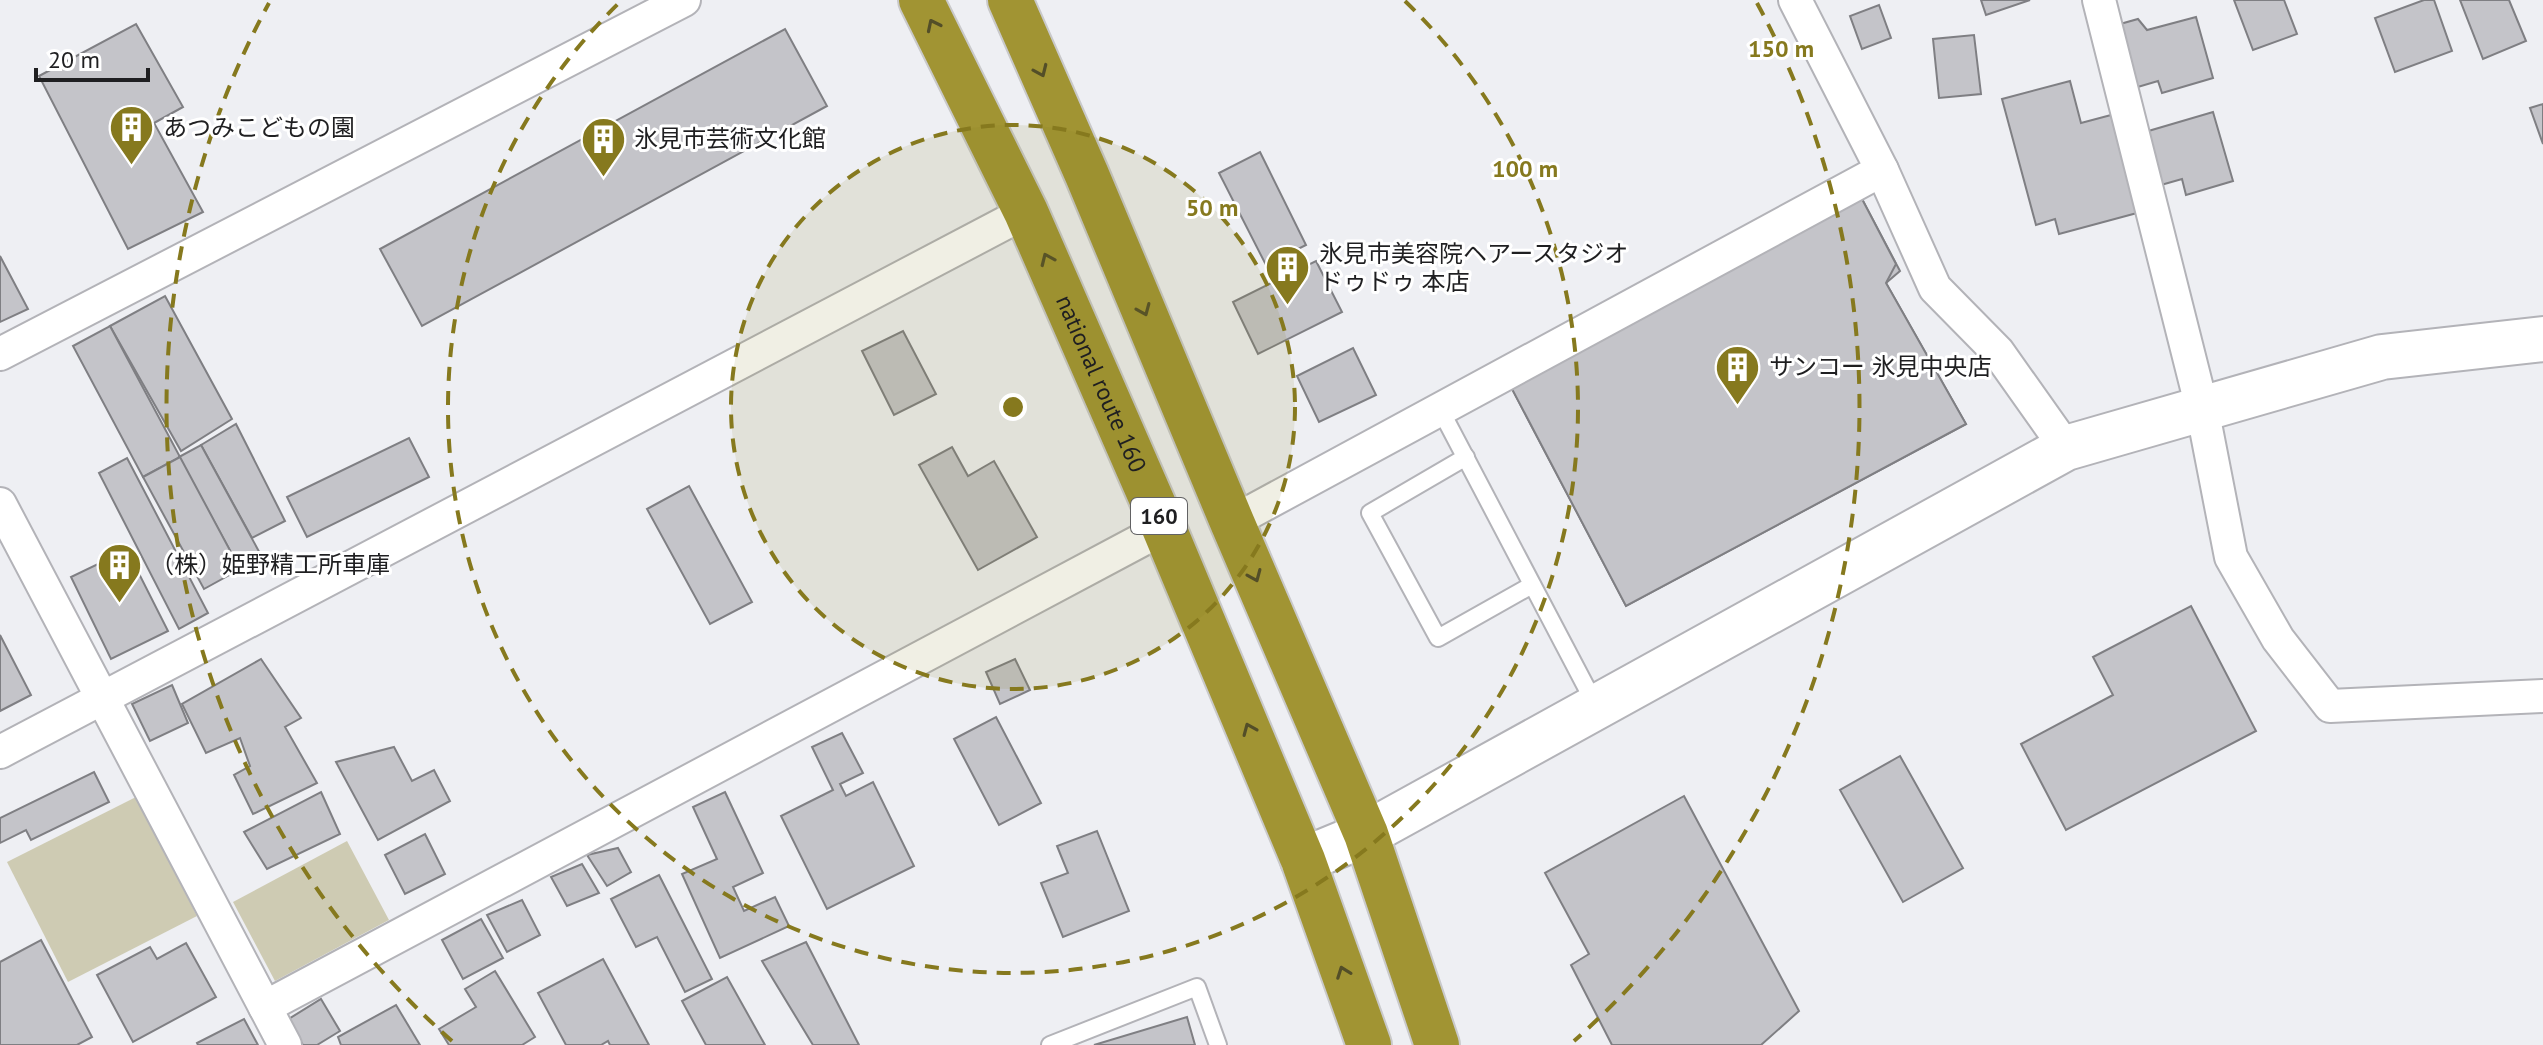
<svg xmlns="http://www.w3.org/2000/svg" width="2543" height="1045" font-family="'PT Sans','Noto Sans JP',sans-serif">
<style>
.green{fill:#cecbb3}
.building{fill:#c4c4c9;stroke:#7f7f83;stroke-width:2}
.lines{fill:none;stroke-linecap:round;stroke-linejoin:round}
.lane-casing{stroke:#b3b3b8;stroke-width:20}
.street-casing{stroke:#b3b3b8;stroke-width:36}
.secondary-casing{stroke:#b3b3b8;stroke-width:48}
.highway-casing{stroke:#c9c9ca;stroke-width:48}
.lane{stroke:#fff;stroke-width:16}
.street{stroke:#fff;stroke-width:32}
.secondary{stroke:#fff;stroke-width:44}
.highway{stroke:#a19433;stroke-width:44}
.oneway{stroke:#534e28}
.ring{fill:none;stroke:#86791e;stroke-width:4;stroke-dasharray:14 10}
.labels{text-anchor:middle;stroke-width:6;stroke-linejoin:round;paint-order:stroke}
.shield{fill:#fff;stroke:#626264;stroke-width:2}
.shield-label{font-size:22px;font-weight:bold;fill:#1f1f21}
.poi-label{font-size:24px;fill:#1f1f21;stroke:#fff;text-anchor:start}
.street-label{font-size:24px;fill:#1f1f21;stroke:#fff}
.centre{fill:#86791e;stroke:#fff;stroke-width:4}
.ring-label{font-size:24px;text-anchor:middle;font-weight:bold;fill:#86791e;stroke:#fff;stroke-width:6;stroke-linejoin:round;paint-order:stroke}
</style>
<rect width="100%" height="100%" fill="#eeeff3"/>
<g class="green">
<path d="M136,797l61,119 -129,66 -61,-120z"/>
<path d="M347,841l42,79 -114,61 -42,-79z"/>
</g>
<g class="building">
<path d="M1981,0h49l-44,15z"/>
<path d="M2234,0h50l13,34 -44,16z"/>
<path d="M2424,0h10l18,51 -57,21 -20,-54z"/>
<path d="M2460,0h49l17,41 -43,18z"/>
<path d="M1879,5l12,33 -29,11 -12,-33z"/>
<path d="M2196,17l17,61 -51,15 -4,-12 -27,8 -18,-63 25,-7 9,11z"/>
<path d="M136,24l47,83 -29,16 49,89 -75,37 -89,-173z"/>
<path d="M785,29l42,77 -405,220 -42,-77z"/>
<path d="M1974,35l7,59 -42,4 -6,-59z"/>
<path d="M2070,81l11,42 30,-8 26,98 -78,21 -4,-15 -19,6 -34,-126z"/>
<path d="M2543,104v40l-13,-36z"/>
<path d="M2213,112l20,69 -47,14 -4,-16 -21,6 -16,-53z"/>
<path d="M1260,152l46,93 -40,20 -47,-92z"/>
<path d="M1862,199l38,72 -14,12 80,141 -340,182 -115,-219z"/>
<path d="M1862,199l34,65 -10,19 80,141 -340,182 -115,-219z"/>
<path d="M0,256l28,53 -28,13z"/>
<path d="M1316,261l26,51 -84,42 -25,-52z"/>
<path d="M165,296l67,123 -51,32 -71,-125z"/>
<path d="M110,326l70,131 -37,20 -70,-131z"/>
<path d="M903,331l33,63 -42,21 -32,-64z"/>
<path d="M1353,348l23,47 -57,27 -22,-46z"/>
<path d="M236,424l49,97 -33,17 -51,-93z"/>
<path d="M409,438l20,39 -122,60 -20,-40z"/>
<path d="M201,445l61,112 -22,12 -61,-112z"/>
<path d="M952,447l16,29 26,-15 43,76 -59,33 -59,-105z"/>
<path d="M180,457l60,112 -36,20 -61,-112z"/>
<path d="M127,458l81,155 -29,16 -80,-156z"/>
<path d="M689,486l63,116 -42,22 -63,-115z"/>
<path d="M127,550l41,81 -57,28 -40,-82z"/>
<path d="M2191,606l65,125 -190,99 -45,-86 92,-49 -20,-38z"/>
<path d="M0,635l31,60 -31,16z"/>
<path d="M261,659l40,59 -16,9 32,56 -64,31 -19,-39 16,-9 -10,-28 -34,15 -24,-49z"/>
<path d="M1015,659l15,31 -30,14 -14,-32z"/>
<path d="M172,685l16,38 -38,18 -18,-37z"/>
<path d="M996,717l45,86 -42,22 -45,-86z"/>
<path d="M842,733l21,40 -23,11 6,12 27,-14 41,84 -87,43 -46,-93 52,-26 -21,-43z"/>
<path d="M394,747l18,34 22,-11 16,31 -72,39 -42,-78z"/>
<path d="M1900,756l63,112 -60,34 -63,-112z"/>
<path d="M94,772l15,30 -78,38 -5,-10 -26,13v-25z"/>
<path d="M321,792l19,42 -73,35 -23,-37z"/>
<path d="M725,792l38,81 -30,14 11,24 31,-14 14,29 -69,32 -38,-84 35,-15 -24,-52z"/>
<path d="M1684,796l115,215 -38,34h-149l-41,-80 18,-11 -44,-81z"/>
<path d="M1097,831l32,80 -66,26 -22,-54 27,-10 -11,-27z"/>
<path d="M425,834l20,40 -40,20 -20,-39z"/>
<path d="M618,848l13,24 -24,14 -20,-31z"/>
<path d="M582,864l17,29 -32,13 -16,-29z"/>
<path d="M659,875l53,104 -27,13 -28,-55 -21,10 -25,-48z"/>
<path d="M522,900l18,35 -33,17 -20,-37z"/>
<path d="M481,919l22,39 -40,21 -21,-39z"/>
<path d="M41,940l51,97 -15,8h-77v-83z"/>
<path d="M806,942l53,103h-46l-51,-84z"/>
<path d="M186,943l30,54 -83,45 -36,-67 53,-28 7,12z"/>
<path d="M603,959l46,86h-39l-2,-4 -7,4h-35l-28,-52z"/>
<path d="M495,971l40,66 -13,8h-73l-10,-16 37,-22 -11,-18z"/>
<path d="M727,977l38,68h-59l-24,-44z"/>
<path d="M321,999l19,32 -23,14h-14l-16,-25z"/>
<path d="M396,1005l24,40h-79l-3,-8z"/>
<path d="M1187,1017l8,28h-101z"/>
<path d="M244,1019l14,26h-60l-1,-2z"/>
</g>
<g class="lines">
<defs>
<g id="lane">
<path d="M1440,409l155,295"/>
<path d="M1466,457l-96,56 68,125 94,-53"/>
<path d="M1050,1045l147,-58 21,58"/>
</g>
<g id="street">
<path d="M1795,0l87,170 53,118 63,64 68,96"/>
<path d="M2099,0l103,408 29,149 47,82 52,67 213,-10"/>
<path d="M0,354l684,-354"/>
<path d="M0,504l285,541"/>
<path d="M1232,522l650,-352"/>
<path d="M0,752l1026,-540"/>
<path d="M265,1007l899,-479"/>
</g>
<path id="secondary" d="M1303,860l63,-26 700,-386 316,-91 161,-18"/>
<g id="highway">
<path id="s1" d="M921,0l105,212 138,316 139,332 66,185"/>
<path d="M1010,0l77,175 145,347 134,312 71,211"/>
</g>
</defs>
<use href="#lane" class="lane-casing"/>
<use href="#street" class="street-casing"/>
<use href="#secondary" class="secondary-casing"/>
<use href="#highway" class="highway-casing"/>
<use href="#lane" class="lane"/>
<use href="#street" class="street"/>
<use href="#secondary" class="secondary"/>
<use href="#highway" class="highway"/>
</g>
<defs><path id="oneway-chevron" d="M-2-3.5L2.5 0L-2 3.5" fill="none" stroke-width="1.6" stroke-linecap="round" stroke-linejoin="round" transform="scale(2)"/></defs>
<g class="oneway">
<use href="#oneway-chevron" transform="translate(933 25) rotate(-116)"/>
<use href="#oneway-chevron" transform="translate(1041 71) rotate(66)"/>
<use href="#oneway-chevron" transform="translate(1047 259) rotate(-114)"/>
<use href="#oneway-chevron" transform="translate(1144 310) rotate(67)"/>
<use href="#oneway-chevron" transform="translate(1255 576) rotate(67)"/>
<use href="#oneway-chevron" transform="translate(1249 729) rotate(-113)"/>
<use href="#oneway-chevron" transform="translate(1343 972) rotate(-110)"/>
</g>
<circle cx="1013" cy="407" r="282" fill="#86791e" fill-opacity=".12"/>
<g class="ring">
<circle cx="1013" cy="407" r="282"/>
<path d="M1405 1A565 565 0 1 1 621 1"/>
<path d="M452 1041A847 847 0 0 1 269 3M1757 3A847 847 0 0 1 1574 1041"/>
</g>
<defs>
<symbol id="building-pin" viewBox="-11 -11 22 30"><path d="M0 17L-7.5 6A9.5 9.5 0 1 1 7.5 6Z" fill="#86791e" stroke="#fff"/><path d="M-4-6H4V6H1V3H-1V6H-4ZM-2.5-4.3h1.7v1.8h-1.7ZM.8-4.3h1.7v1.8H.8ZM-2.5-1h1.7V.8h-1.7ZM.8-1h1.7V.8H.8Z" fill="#fff"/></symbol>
</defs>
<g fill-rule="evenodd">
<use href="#building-pin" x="106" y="102" width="51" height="69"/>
<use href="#building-pin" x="578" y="114" width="51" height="69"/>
<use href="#building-pin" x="1262" y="242" width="51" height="69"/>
<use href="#building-pin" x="1712" y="342" width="51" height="69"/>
<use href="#building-pin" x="94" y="540" width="51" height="69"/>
</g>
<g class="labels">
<rect class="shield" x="1131" y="498" width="56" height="36" rx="6"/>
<g class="shield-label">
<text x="1159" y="524">160</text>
</g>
<g class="poi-label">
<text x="163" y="136">あつみこどもの園</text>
<text x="634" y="147">氷見市芸術文化館</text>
<text x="1319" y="262">氷見市美容院ヘアースタジオ<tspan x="1319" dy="28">ドゥドゥ 本店</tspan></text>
<text x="1769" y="375">サンコー 氷見中央店</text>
<text x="150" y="573">（株）姫野精工所車庫</text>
</g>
<g class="street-label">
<text dy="8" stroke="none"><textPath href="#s1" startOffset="424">national route 160</textPath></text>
</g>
</g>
<circle cx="1013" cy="407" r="12" class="centre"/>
<g class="ring-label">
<text x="1781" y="57">150 m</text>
<text x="1525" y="177">100 m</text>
<text x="1212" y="216">50 m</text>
</g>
<path d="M36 68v12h112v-12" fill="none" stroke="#1f1f21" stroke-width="4"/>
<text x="48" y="68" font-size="24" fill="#1f1f21" stroke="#ffffff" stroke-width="6" paint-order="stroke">20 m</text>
</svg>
